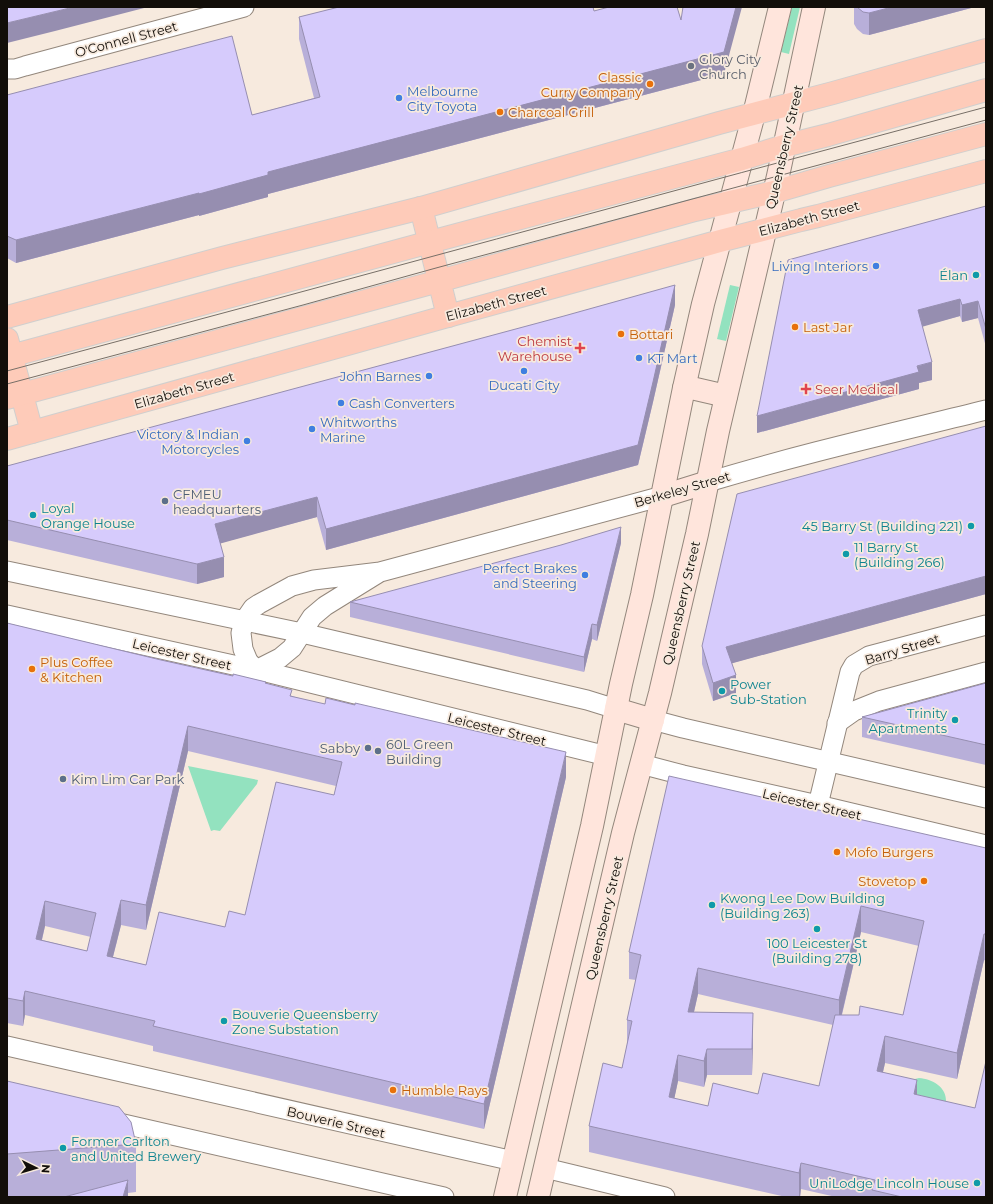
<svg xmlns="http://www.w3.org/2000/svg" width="993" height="1204" font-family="Montserrat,sans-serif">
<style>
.green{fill:#93e2bf}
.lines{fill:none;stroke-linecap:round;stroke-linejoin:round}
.minor-casing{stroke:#93877c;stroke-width:21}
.secondary-casing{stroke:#93877c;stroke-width:24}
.primary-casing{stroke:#d0cfce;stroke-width:24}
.minor{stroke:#fff;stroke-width:19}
.secondary{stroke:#ffe5dc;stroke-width:22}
.primary{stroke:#fecbb9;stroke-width:22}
.tram{stroke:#776f67;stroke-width:1}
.wall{fill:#b8afd9;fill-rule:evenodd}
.shaded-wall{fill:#968eb0}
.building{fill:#d6cbfc;stroke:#968eb0;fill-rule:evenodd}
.worship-dot{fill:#6b7280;stroke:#f7eade;stroke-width:1.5}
.food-dot{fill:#e8710a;stroke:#f7eade;stroke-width:1.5}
.shop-dot{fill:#3f7fe0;stroke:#f7eade;stroke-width:1.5}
.culture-dot{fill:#0f9aa8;stroke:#f7eade;stroke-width:1.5}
.health-dot{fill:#e0444e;stroke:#f7eade;stroke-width:1.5}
.service-dot{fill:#5c6f8a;stroke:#f7eade;stroke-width:1.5}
.labels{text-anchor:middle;stroke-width:3.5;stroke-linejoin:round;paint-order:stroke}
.street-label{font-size:13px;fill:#120e09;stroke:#f7eade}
.worship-label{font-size:13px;fill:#5b616d;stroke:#f7eade;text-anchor:start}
.food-label{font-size:13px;fill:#c56008;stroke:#f7eade;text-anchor:start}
.shop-label{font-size:13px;fill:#366cbe;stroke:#f7eade;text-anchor:start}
.culture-label{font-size:13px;fill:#0d838f;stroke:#f7eade;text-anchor:start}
.health-label{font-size:13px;fill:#be3a42;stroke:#f7eade;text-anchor:end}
.service-label{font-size:13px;fill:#4e5e75;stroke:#f7eade;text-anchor:start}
</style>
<rect width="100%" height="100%" fill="#f7eade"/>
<g class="green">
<path d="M792,7h8l-11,47 -8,-2z"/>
<path d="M730,285l9,2 -13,54 -9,-2z"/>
<path d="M188,766l70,14 -1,4 -37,47 -6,-1 -3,1z"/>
<path d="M919,1078c13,1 28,9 27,24 -1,3 -2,7 -3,10l-44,-22 12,-10z"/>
</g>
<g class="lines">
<defs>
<g id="minor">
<path d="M7,69h8l10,-3 219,-59"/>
<path d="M708,482c92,-28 185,-49 278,-72"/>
<path d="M7,571l295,62 285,67 29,9"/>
<path d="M380,572l-55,34 -13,11 -20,31 -12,10 -24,12 -8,-9 -5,-12 -2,-16 3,-12 9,-13 6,-4 33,-18 22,-6 66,-8 283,-76"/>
<path d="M7,615l263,58 337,83"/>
<path d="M653,720l30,8 303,70"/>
<path d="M837,723l17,-12 25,-10 107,-29"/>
<path d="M641,764l42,11 135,30 168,40"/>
<path d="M818,805l32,-133 4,-7 15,-9 117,-31"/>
<path d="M7,1046l506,115"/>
<path d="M106,1120l338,77"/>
<path d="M545,1168l120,29"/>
</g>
<g id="secondary">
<path d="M684,388l3,-1 39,9"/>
<path d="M663,496l45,-14"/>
<path d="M616,709l37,11"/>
<path d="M505,1197l87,-371 29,-142 21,-89 42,-207 19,-84 51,-190 26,-107"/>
<path d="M538,1197l85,-364 37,-140 37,-159 21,-103 60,-255 36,-169"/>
</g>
<g id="primary">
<path d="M421,208l27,108"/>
<path d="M7,317l215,-59 199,-50 298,-85 114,-30 153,-43"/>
<path d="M7,339l25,93"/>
<path d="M7,357l423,-115 312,-83 42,-13 44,-11 158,-45"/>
<path d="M7,398l432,-117 256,-71 79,-18 55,-16 157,-42"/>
<path d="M7,439l441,-123 272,-75 81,-21 17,-4 168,-45"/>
</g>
</defs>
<use href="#minor" class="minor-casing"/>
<use href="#secondary" class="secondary-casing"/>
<use href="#primary" class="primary-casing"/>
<use href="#minor" class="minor"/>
<use href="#secondary" class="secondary"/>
<use href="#primary" class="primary"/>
<g class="tram">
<path d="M7,371c327,-87 652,-177 979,-264"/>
<path d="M7,384l296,-79 133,-37 550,-148"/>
</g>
</g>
<g class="wall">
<path d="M854,7h121l-106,28 -6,-1 -6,-5 -3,-5z"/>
<path d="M594,11l87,9 43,54 -456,120v3l-69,19v-1l-183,48 -9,-5v-163l245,20 62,-17 -15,-59v-22z"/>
<path d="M986,206v141l-8,-29 -16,4 -2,-6 -38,10 10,54 -13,3v6l-162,44z"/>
<path d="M675,305l-22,97 -15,63 -312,85 -9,-33 -34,9 -63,17 4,34 -27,7 -190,-44v-74z"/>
<path d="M986,426v168l-254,69 4,30 -23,8 -11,-37v-18z"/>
<path d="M621,543l-24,98 -5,-2 -8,33 -234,-55v-15z"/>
<path d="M7,623l154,37 105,23 26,13 274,81 -82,352 -331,-78v-5l-128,-31 -2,11 -16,-3zM188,751l148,35 -2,9 -89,120 -20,12 -79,38 -33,-8 8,-32 25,5zM45,926l46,11 -4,14 -45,-11z"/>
<path d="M986,683v82l-124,-28v-20z"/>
<path d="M986,848v113l-2,-1 -27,119 -72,-16 -2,9 34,23 69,102h-150l-35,-8 -1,8h-14l-197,-45v-26l33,-58 5,-23v-25l9,-40 -7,-1v-27zM861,932l58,14 -16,69h-61zM698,994l135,31 -14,61 -61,8 -50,12 -34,-7 4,-18 26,6 3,-12h45l1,-36 -59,-27z"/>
<path d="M7,1081l129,63v48l-8,1v4h-121z"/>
</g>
<g class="shaded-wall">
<path d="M74,7h74l-93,24 -48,12v-20z"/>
<path d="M736,7h6l-18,67 -456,120v3l-69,19v-22l69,-22z"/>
<path d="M892,7h83l-106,28v-22z"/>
<path d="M199,193v22l-183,48v-23z"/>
<path d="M675,285v20l-22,97 -15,63 -312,85v-21z"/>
<path d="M960,299v17l-42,12v-18z"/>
<path d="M978,301v17l-16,4v-17z"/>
<path d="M932,362v18l-13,3v6l-162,44v-17z"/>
<path d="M317,497v20l-102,28v-21z"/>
<path d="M621,527v16l-24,98v-16z"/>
<path d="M224,557v20l-27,7v-20z"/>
<path d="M986,576v18l-260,71v-18z"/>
<path d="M592,624v15l-8,33v-15z"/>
<path d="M736,675v18l-23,8v-18z"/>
<path d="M188,726v25l-42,179v-25z"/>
<path d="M566,752v25l-82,352v-25z"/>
<path d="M121,900v25l-14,55v-24z"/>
<path d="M45,901v25l-9,38v-25z"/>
<path d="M861,906v26l-22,94v-26z"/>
<path d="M984,934v26l-27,119v-26z"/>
<path d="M698,968v26l-10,44v-26z"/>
<path d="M25,991v24l-2,11v-25z"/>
<path d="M753,1013v26l-1,36v-26z"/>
<path d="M885,1036v27l-8,34v-26z"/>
<path d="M707,1049v26l-3,12v-26z"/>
<path d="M678,1055v26l-9,43v-27z"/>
<path d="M917,1080v27l-3,-13z"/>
<path d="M801,1163v26l-1,8h-1v-24z"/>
<path d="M128,1180v17h-5z"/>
</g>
<g class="building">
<path d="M7,7h67l-67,16z"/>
<path d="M339,7h254l1,4 15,-4h68l4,13 2,-13h53l-12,45 -456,120v3l-69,19v-1l-183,47 -9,-4v-141l225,-59 20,79 68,-18 -21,-80z"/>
<path d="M857,7h35l-23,6 -6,-1z"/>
<path d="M986,206v123l-8,-28 -16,4 -2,-6 -42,11 14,52 -15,4 2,6 -162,44 31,-156z"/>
<path d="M675,285l-22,97 -15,63 -312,84 -9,-32 -102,27 9,33 -27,7 -190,-44v-54l557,-150z"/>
<path d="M986,426v150l-260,71 10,28 -23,8 -11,-37 35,-152z"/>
<path d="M621,527l-24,98 -5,-1 -8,33 -234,-55 211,-57z"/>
<path d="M7,623l154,37 72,16v-2l33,8 -1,1 27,7 -2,6 35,8 1,-6 29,7v-2l211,49 -82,352 -331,-78 2,-5 -130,-30 -2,10 -16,-3zM188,726l154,36 -8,33 -58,-13 -31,133 -16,-4 -4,16 -66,-15 -13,53 -39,-9 14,-56 25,5zM45,901l51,12 -9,38 -51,-12z"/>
<path d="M986,683v62l-124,-28z"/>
<path d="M669,776l317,72v86h-2l-27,119 -72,-17 -8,35 40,9 -3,14 61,14 11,-47v136h-84l-30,-7 3,-10 -74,-17 -2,10 -210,-47 14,-63 19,5 10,-47 -5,-1 14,-65 -12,-3zM861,906l63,15 -21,94 -43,-9 -1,9h-24l-16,71 -56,-13 -5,21 -45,-11 -5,23 -39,-9 9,-42 26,6 3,-12h45l1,-36 -65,-1 10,-44 141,32z"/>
<path d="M7,1081l112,26 12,15 5,22 -129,10z"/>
<path d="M128,1180l-5,17h-59z"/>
</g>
<circle class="worship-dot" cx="691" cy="66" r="4"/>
<g class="food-dot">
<circle cx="650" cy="84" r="4"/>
<circle cx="500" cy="112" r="4"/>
<circle cx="795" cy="327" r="4"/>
<circle cx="621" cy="334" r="4"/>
<circle cx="32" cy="669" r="4"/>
<circle cx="837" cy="852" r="4"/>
<circle cx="924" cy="881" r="4"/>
<circle cx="393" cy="1090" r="4"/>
</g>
<g class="shop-dot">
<circle cx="399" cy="98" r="4"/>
<circle cx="876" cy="266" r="4"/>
<circle cx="639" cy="358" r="4"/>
<circle cx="524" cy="371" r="4"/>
<circle cx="429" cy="376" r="4"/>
<circle cx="341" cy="403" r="4"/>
<circle cx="312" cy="429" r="4"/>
<circle cx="247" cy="441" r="4"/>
<circle cx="585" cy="575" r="4"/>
</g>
<g class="culture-dot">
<circle cx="976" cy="275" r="4"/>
<circle cx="33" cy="515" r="4"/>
<circle cx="971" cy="526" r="4"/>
<circle cx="846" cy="554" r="4"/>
<circle cx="722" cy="691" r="4"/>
<circle cx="955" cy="720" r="4"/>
<circle cx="712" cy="905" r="4"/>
<circle cx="817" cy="929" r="4"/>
<circle cx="224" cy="1021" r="4"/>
<circle cx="63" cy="1148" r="4"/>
<circle cx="977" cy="1183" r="4"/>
</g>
<g class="health-dot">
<path d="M578 342h4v4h4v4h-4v4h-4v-4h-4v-4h4z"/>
<path d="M804 383h4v4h4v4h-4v4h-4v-4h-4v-4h4z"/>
</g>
<g class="service-dot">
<circle cx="165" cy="501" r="4"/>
<circle cx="368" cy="748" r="4"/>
<circle cx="378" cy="751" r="4"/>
<circle cx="63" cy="779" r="4"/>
</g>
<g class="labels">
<g class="street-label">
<text transform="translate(126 39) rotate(-15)" y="5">O'Connell Street</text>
<text transform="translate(784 147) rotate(-77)" y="5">Queensberry Street</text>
<text transform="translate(809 218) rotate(-15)" y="5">Elizabeth Street</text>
<text transform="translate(496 303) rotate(-15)" y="5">Elizabeth Street</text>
<text transform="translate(184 390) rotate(-16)" y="5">Elizabeth Street</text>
<text transform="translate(682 489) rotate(-16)" y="5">Berkeley Street</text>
<text transform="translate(681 603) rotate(-77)" y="5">Queensberry Street</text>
<text transform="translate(902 649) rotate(-17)" y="5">Barry Street</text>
<text transform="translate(182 654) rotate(13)" y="5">Leicester Street</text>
<text transform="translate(497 729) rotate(14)" y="5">Leicester Street</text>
<text transform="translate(812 804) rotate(13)" y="5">Leicester Street</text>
<text transform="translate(604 918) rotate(-77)" y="5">Queensberry Street</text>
<text transform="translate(336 1122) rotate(13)" y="5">Bouverie Street</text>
</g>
<g class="worship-label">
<text x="699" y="64">Glory City<tspan x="699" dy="15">Church</tspan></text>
</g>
<g class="food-label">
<text x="642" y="82" text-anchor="end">Classic<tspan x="642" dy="15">Curry Company</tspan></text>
<text x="508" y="117">Charcoal Grill</text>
<text x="803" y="332">Last Jar</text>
<text x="629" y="339">Bottari</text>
<text x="40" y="667">Plus Coffee<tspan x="40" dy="15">&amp; Kitchen</tspan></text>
<text x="845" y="857">Mofo Burgers</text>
<text x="916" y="886" text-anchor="end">Stovetop</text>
<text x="401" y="1095">Humble Rays</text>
</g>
<g class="shop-label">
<text x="407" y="96">Melbourne<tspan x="407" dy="15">City Toyota</tspan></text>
<text x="868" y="271" text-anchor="end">Living Interiors</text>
<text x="647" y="363">KT Mart</text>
<text x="421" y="381" text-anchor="end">John Barnes</text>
<text x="524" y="390" text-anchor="middle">Ducati City</text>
<text x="349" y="408">Cash Converters</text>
<text x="320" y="427">Whitworths<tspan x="320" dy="15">Marine</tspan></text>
<text x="239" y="439" text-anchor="end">Victory &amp; Indian<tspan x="239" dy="15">Motorcycles</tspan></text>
<text x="577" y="573" text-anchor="end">Perfect Brakes<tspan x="577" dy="15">and Steering</tspan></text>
</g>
<g class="culture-label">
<text x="968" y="280" text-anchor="end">Élan</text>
<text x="41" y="513">Loyal<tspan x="41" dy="15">Orange House</tspan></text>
<text x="963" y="531" text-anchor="end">45 Barry St (Building 221)</text>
<text x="854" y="552">11 Barry St<tspan x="854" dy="15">(Building 266)</tspan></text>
<text x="730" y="689">Power<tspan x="730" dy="15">Sub-Station</tspan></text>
<text x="947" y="718" text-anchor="end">Trinity<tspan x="947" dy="15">Apartments</tspan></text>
<text x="720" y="903">Kwong Lee Dow Building<tspan x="720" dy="15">(Building 263)</tspan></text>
<text x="817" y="948" text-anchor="middle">100 Leicester St<tspan x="817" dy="15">(Building 278)</tspan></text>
<text x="232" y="1019">Bouverie Queensberry<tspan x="232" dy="15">Zone Substation</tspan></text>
<text x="71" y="1146">Former Carlton<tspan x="71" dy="15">and United Brewery</tspan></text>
<text x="969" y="1188" text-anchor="end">UniLodge Lincoln House</text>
</g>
<g class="health-label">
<text x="572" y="346">Chemist<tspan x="572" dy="15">Warehouse</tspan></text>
<text x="815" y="394" text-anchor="start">Seer Medical</text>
</g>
<g class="service-label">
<text x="173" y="499">CFMEU<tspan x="173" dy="15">headquarters</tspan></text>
<text x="386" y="749">60L Green<tspan x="386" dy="15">Building</tspan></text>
<text x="360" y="753" text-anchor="end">Sabby</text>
<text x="71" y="784">Kim Lim Car Park</text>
</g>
</g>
<rect width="993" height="1204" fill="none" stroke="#120e09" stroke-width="16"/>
<g transform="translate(36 1168) rotate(95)" stroke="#f7eade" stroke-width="3" paint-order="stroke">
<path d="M0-3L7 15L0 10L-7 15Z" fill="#120e09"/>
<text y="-6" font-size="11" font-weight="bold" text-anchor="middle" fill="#120e09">N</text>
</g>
</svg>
